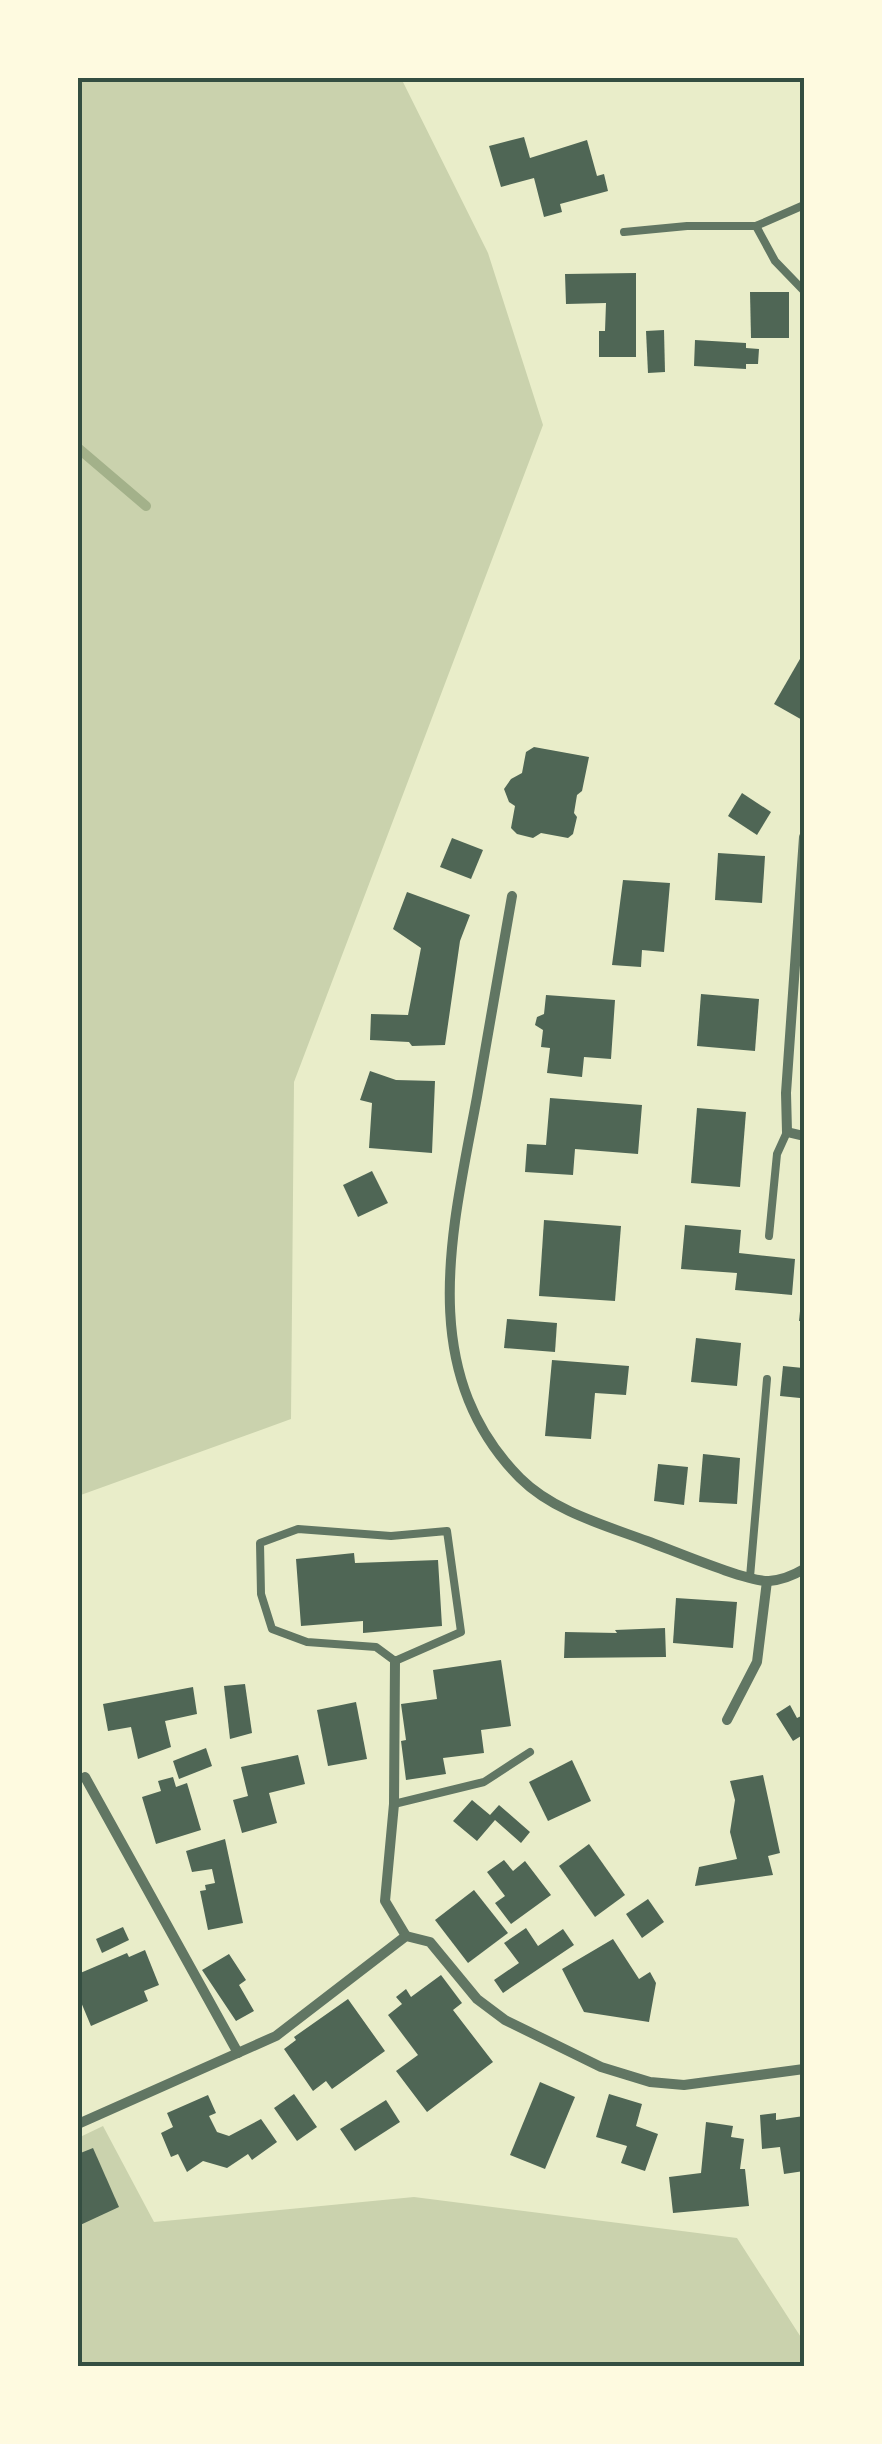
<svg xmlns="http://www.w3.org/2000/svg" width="882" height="2444" font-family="'Archivo Narrow',sans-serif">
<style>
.green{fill:#cad2ad}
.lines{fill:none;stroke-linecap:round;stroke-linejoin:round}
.stream{stroke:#a3b18a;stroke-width:10}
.building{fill:#4f6655}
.service{stroke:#617663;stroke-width:8}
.minor{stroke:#617663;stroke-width:10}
.neatline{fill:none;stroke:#344e41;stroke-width:4}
</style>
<rect width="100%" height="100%" fill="#e9edc9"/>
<g class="green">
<path d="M78,78h323l87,175 55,172 -249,657 -3,337 -213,77z"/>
<path d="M103,2126l51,96 260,-25 323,41 67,104v24h-726v-228z"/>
</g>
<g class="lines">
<path class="stream" d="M78,448l68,58"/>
</g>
<g class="building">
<path d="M524,137l6,21 57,-18 10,36 7,-2 4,17 -48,13 2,8 -18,5 -10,-39 -33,9 -12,-41z"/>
<path d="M636,273v84h-37v-26h6l1,-28 -40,1 -1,-30z"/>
<path d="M750,292h39v46h-38z"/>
<path d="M664,330l1,42 -17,1 -2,-42z"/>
<path d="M695,340l51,3v5l13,1 -1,15h-12v5l-52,-3z"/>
<path d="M804,652v69l-30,-17z"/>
<path d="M534,747l55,10 -7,34 -5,4 -3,18 3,4 -4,17 -5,4 -27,-5 -8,5 -16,-4 -6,-6 4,-22 -6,-4 -5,-13 7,-10 11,-6 4,-21z"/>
<path d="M742,793l29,19 -14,23 -29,-19z"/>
<path d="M452,838l31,12 -12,29 -31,-12z"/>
<path d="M718,853l47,3 -3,47 -47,-3z"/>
<path d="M623,880l47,3 -6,69 -22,-2 -1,17 -29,-2z"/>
<path d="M407,892l63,23 -10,26 -15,104 -33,1 -3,-4 -39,-2 1,-26 37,1 13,-67 -28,-19z"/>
<path d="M701,994l58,5 -4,52 -58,-5z"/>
<path d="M546,995l69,5 -4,59 -27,-2 -2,20 -35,-4 3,-25 -9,-1 2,-17 -8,-5 2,-8 7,-3z"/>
<path d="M370,1071l26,9 39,1 -3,72 -63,-5 3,-45 -12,-3z"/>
<path d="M550,1098l92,7 -4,49 -63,-5 -2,26 -48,-3 2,-28 19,1z"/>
<path d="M697,1108l49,4 -6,75 -49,-4z"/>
<path d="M372,1171l16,32 -30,14 -15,-32z"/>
<path d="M544,1220l77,6 -6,75 -76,-5z"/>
<path d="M685,1225l56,5 -2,23 56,6 -3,36 -57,-5 2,-17 -56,-4z"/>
<path d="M802,1292h2v29h-5z"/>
<path d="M507,1319l50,4 -2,29 -51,-4z"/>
<path d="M696,1338l45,5 -4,43 -46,-4z"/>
<path d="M552,1360l77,6 -3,29 -31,-2 -4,46 -46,-3z"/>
<path d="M783,1366l20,2 -3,30 -20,-2z"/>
<path d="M703,1454l37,4 -3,46 -38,-2z"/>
<path d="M658,1464l30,3 -4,38 -30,-4z"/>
<path d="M354,1553l1,10 83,-3 4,66 -79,7v-12l-62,5 -5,-67z"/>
<path d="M676,1598l61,4 -4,46 -60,-5z"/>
<path d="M665,1628l1,29 -102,1 1,-26 52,1 -2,-3z"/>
<path d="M501,1660l10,66 -30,4 3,23 -41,5 3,16 -40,6 -5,-39 5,-1 -5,-36 36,-5 -4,-29z"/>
<path d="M245,1684l7,49 -22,6 -6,-53z"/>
<path d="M193,1687l4,27 -32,7 6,26 -33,12 -7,-32 -23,4 -5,-27z"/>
<path d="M356,1702l11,57 -39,7 -11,-56z"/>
<path d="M790,1705l7,13 6,-3 1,3v23l-3,-5 -8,5 -17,-27z"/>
<path d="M206,1748l6,18 -33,13 -6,-18z"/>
<path d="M298,1755l7,29 -36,9 8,30 -35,10 -9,-33 15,-4 -7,-29z"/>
<path d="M572,1760l19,41 -43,20 -19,-39z"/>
<path d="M763,1775l17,78 -12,3 5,19 -78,11 4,-19 38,-8 -7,-27 5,-32 -5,-19z"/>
<path d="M173,1777l3,10 11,-4 14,47 -45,14 -14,-47 19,-6 -3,-10z"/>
<path d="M472,1800l18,15 9,-10 31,27 -9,11 -26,-23 -18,21 -24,-20z"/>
<path d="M225,1839l18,84 -35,7 -8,-39 6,-1 -1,-5 10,-2 -3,-14 -20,3 -6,-21z"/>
<path d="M589,1844l36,51 -30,22 -36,-51z"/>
<path d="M504,1860l9,11 12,-10 26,34 -40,29 -16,-21 10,-7 -18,-24z"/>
<path d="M474,1890l34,43 -40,30 -33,-43z"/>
<path d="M648,1899l16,23 -22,16 -16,-24z"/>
<path d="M123,1927l6,13 -27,13 -6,-14z"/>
<path d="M526,1928l12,18 25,-17 11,16 -71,48 -9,-13 25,-17 -15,-20z"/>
<path d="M613,1939l26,40 11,-7 6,11 -7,39 -65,-10 -22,-43z"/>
<path d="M145,1950l14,35 -15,6 4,10 -57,25 -13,-31v-21l49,-21 2,4z"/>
<path d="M229,1954l17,26 -7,5 15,26 -18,10 -34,-51z"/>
<path d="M441,1975l21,28 -9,7 40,52 -66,50 -31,-41 22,-16 -30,-40 14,-11 -6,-7 10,-8 5,8z"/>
<path d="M348,1999l37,52 -53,38 -6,-8 -13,10 -29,-42 12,-9 -2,-3z"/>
<path d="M540,2082l35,15 -30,72 -35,-14z"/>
<path d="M294,2094l23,33 -20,14 -23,-33z"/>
<path d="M609,2094l33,10 -6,22 22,8 -13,37 -24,-8 6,-17 -31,-9z"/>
<path d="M208,2095l8,18 -7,3 8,16 12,4 32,-17 16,23 -25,18 -4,-6 -21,14 -24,-7 -16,11 -9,-18 -7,3 -10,-24 12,-6 -6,-14z"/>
<path d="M386,2100l14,22 -45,29 -15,-22z"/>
<path d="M776,2113v7l28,-4v55l-20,3 -4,-27 -18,2 -2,-34z"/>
<path d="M706,2122l27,4 -2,11 13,2 -4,30h5l4,37 -76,7 -4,-36 32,-4z"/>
<path d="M93,2148l26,59 -41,19v-72z"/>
</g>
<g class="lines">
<g class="service">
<path d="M756,226l19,35 29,30"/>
<path d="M624,232l63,-6h69l48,-21"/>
<path d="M804,340v-38"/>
<path d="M769,1236l8,-82 10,-22"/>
<path d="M298,1529l93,7 56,-5 14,101 -66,29 -19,-14 -69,-5 -35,-13 -11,-35 -1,-51z"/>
<path d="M750,1577l17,-198"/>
<path d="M394,1804l90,-22 46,-30"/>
</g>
<g class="minor">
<path d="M804,837l-18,256 1,39 17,4"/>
<path d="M512,896c-12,67 -23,135 -35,201 -24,130 -63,274 43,381 33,33 84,47 127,63 25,9 100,41 122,40 12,-1 25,-6 35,-12"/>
<path d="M395,1661l-1,143 -9,97 21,35"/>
<path d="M727,1720l30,-58 10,-81"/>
<path d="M85,1777l153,276"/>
<path d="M78,2124l198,-88 130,-100 24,6 47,57 28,21 96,47 49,15 34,3 120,-16"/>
</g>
</g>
<rect width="882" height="2444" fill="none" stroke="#fefae0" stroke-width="160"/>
<rect x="80" y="80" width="722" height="2284" class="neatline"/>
</svg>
